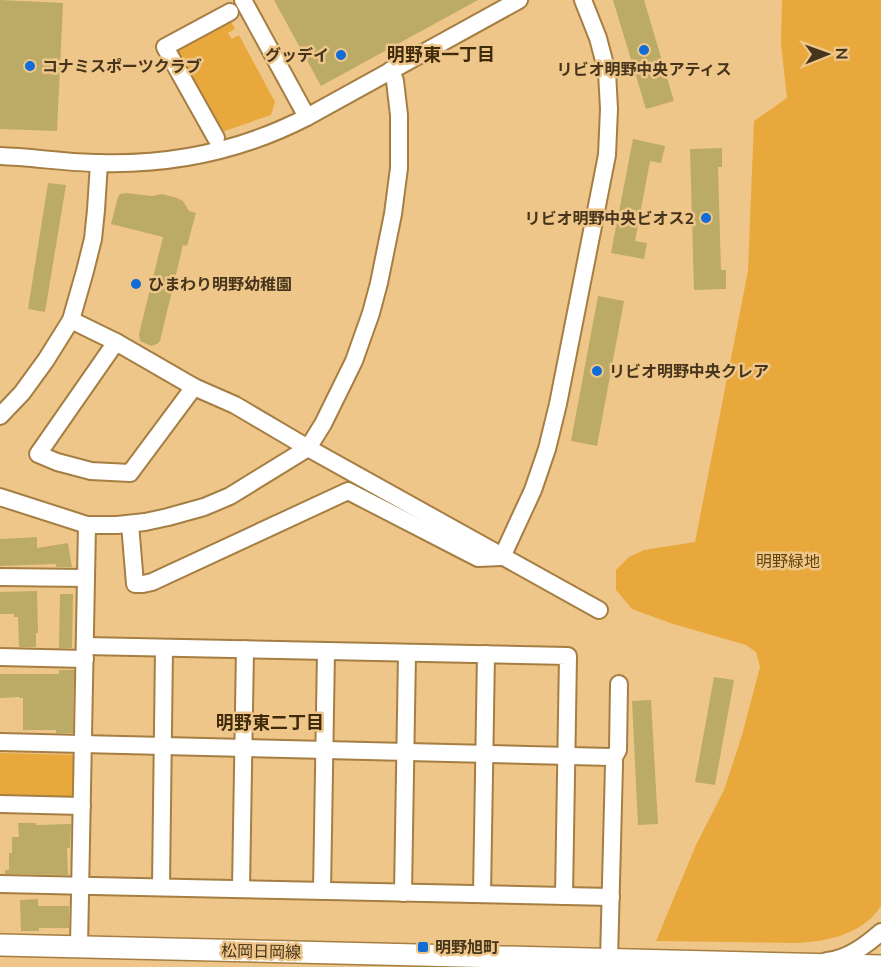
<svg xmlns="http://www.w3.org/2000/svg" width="881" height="967" font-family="Mulish,'Noto Sans JP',sans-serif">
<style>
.green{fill:#e8a83b}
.building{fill:#bbab67}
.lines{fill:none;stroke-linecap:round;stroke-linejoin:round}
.minor-casing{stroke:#a57e43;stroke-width:20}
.major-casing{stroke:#a57e43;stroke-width:24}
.minor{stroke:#fff;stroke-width:16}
.major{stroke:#fff;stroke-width:21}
.poi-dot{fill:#126cd6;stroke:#efc689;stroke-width:2}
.labels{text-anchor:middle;stroke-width:5;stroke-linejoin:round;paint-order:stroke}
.poi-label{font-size:16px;font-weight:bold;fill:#46351c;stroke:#efc689;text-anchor:start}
.park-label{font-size:16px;fill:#62430a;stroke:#efc689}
.street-label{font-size:16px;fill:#46351c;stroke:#efc689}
.neighbourhood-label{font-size:18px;font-weight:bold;fill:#3f2b0b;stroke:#efc689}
</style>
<rect width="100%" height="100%" fill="#efc689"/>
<g class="green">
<path d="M782,0h99v906c-18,28 -52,35 -83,37l-142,-2 40,-96 28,-55 18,-55 18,-68 -4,-15 -10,-7 -76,-22 -38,-14 -16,-19v-20l13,-13 15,-7 51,-8 53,-271 6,-150 33,-23 -6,-54z"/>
<path d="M228,16l7,13 -7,4 4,6 7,-4 36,67 -4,13 -55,19 -47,-86z"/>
<path d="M0,753l77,2 -1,42 -7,3 -69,-1z"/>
</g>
<g class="building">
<path d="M0,0l63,3 -6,128 -57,-2z"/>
<path d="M274,0h204l-157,86z"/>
<path d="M613,0h31l30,101 -28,8z"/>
<path d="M633,139l32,7 -4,17 -11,-2 -15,80 12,2 -3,16 -33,-6z"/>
<path d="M722,148v19h-4l3,103h5v19l-32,1 -4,-141z"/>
<path d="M48,183l18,2 -21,127 -17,-3z"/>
<path d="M126,193l26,3 10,-2 15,4 6,3 6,10 7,2 -9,33 -4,-1 -23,96 -3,3 -6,2 -11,-5 -1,-7 24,-97 -52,-13 7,-27 2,-3z"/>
<path d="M598,296l26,5 -27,145 -26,-5z"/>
<path d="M37,537v11l31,-5 4,24h-16v-3l-56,2v-27z"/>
<path d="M37,591l1,42h-2v14h-17l-1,-30h-4v-3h-14v-22z"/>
<path d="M60,594h13l-1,54h-13z"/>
<path d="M59,670h15l-1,63h-17v-3h-33v-32h-4v-1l-19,1v-24h59z"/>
<path d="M714,677l20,3 -19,105 -20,-3z"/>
<path d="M651,700l7,124 -20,1 -6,-124z"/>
<path d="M18,823h18v2l35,-1 -1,24h-3l1,27 -63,-1v-4h4v-17h3v-16h7z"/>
<path d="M38,899v7h31v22h-30v3h-18l-1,-31z"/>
</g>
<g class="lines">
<defs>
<g id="minor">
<path d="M243,0l64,117"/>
<path d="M216,138l-51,-91 65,-35"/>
<path d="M0,156c33,1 67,7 100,7 72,2 143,-13 207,-46l212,-117"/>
<path d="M71,320l45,22 78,45 41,18 73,43 291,162"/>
<path d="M116,342l-78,112 19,8 34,9 39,2 64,-86"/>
<path d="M0,416l22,-23 24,-33 25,-40 14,-49 8,-32 3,-29 3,-47"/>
<path d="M0,497l87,28h30l28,-3 23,-5 36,-10 26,-11 78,-48 15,-24 31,-63 17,-48 8,-30 14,-69 6,-46v-53l-4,-34 -4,-11"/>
<path d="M130,524l5,60h8l9,-2 196,-91 130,67 23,-1"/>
<path d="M502,557l31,-67 14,-41 11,-45 49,-249 2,-46 -2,-37 -9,-34 -15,-38"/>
<path d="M0,577l86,1"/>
<path d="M85,646l483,10 -4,240"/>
<path d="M0,657l85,2"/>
<path d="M0,742l611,15 3,5v3l-5,195"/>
<path d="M613,759l5,-9 1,-66"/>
<path d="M0,804l82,2"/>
<path d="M0,884l611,13"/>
<path d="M161,887l3,-239"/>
<path d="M241,889l4,-240"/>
<path d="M322,891l4,-240"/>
<path d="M403,893l4,-240"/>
<path d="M482,894l4,-240"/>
<path d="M79,947l8,-422"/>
<path d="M827,961c21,-2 39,-16 54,-29"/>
</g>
<path id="major" d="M0,945l881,21"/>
</defs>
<use href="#minor" class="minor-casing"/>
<use href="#major" class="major-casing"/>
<use href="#minor" class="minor"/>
<use href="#major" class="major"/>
</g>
<g class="poi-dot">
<circle cx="644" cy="50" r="6"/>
<circle cx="341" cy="55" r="6"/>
<circle cx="30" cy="66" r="6"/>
<circle cx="706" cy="218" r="6"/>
<circle cx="136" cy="284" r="6"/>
<circle cx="597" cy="371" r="6"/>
<rect x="417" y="941" width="12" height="12" rx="3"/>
</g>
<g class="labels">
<g class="poi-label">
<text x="329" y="61" text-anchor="end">グッデイ</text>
<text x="42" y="72">コナミスポーツクラブ</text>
<text x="644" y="75" text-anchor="middle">リビオ明野中央アティス</text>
<text x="694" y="224" text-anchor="end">リビオ明野中央ビオス2</text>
<text x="148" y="290">ひまわり明野幼稚園</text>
<text x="609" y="377">リビオ明野中央クレア</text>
<text x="435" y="953">明野旭町</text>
</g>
<g class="park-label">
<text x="788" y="567">明野緑地</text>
</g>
<g class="street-label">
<text transform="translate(261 951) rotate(1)" y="6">松岡日岡線</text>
</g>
<g class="neighbourhood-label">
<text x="441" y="61">明野東一丁目</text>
<text x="270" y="729">明野東二丁目</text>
</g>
</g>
<g transform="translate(827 54) rotate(89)" stroke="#efc689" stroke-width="4.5" paint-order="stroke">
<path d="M0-4.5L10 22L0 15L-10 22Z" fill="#46351c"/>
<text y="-9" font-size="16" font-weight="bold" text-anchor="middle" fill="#46351c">N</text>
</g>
</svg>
